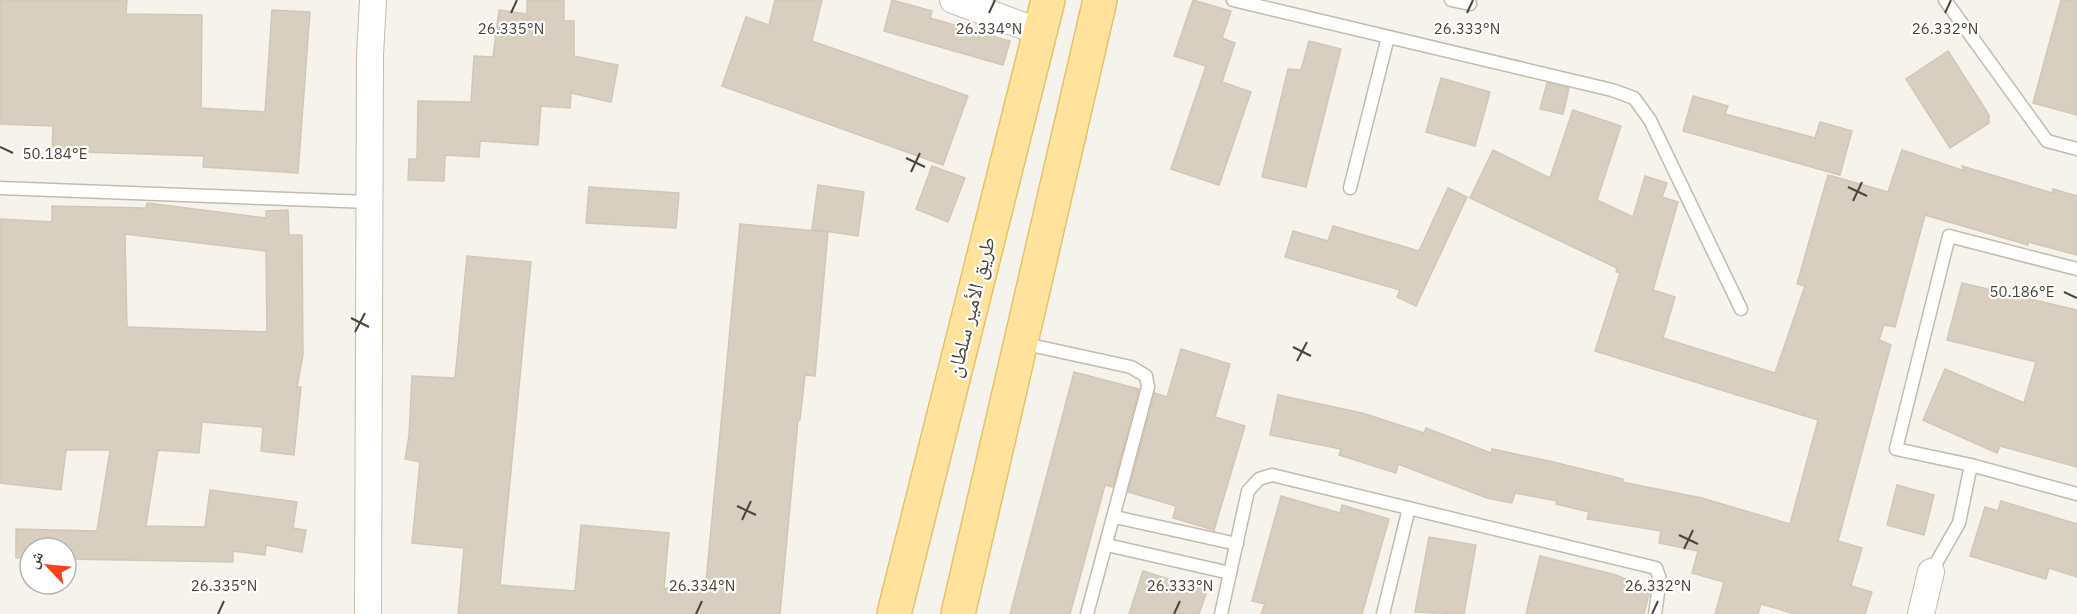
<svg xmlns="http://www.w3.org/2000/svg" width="2077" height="614" font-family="'IBM Plex Sans','Noto Naskh Arabic',sans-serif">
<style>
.building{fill:#d8cfc1;stroke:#d3c7b4;stroke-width:1.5;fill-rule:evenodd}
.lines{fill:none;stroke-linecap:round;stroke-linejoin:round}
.lane-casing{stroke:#c2bbae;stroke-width:15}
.street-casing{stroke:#c2bbae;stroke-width:28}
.primary-casing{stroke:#e6c16a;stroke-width:36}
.lane{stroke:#fff;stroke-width:12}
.street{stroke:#fff;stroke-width:26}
.primary{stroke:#ffe39c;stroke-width:33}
.ticks{fill:none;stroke:#4b4439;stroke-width:2}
.labels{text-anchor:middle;stroke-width:4.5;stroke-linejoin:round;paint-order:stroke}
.street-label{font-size:21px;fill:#4b4439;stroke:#fff}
.ticks-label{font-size:15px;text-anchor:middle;fill:#4b4439;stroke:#fff;stroke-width:4.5;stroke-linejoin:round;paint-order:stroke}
</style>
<rect width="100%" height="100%" fill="#f6f3ec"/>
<g class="building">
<path d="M0,0h127l-1,14 76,1 -1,93 64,4 7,-102 38,2 -12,161 -95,-6 1,-11 -152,-5 1,-25 -53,-2z"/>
<path d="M527,0h37v21h10v35l44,9 -7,37 -40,-9 -1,15 -29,-2 -3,39 -58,-4 -1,16 -34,-2 -1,26 -36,-1 1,-21h8l1,-58 53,1 3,-46 19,1 6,-47 28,4z"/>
<path d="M775,0h47l-10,41 156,55 -25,69 -221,-79 24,-69 23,8z"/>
<path d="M892,0l40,11 -2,7 80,23 -7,24 -119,-34z"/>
<path d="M1193,0l38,11 -9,27 13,5 -13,39 29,10 -32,93 -48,-16 35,-103 -32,-10z"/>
<path d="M2061,0h16v115l-44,-12z"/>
<path d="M1309,41l32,8 -35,138 -44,-10 26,-108 13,1z"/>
<path d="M1948,51l41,64v8l-39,25 -44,-69z"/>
<path d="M1441,78l49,14 -15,54 -49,-14z"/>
<path d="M1547,83l22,5 -6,26 -23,-5z"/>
<path d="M1693,96l35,10 -3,8 90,24 5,-16 32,9 -12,44 -157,-44z"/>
<path d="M1573,110l48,16 -24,74 36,17 12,-41 22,7 -5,14 16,5 -25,88 22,7 -12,41 112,35 30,-87 -8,-2 31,-109 60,17 14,-42 63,21 -3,-5 90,27 1,-4 24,7v59l-49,-13v3l-103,-30 -30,112 -11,-2 -5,15 12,5 -53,196 24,7 -11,38 21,6 -7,22h-70l-34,-10 -3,10h-43l9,-32 -32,-9 6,-22 -39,-8 2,-12 -74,-12 2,-7 -33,-8 1,-3 -42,-8 -3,10 -25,-5 -89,-34 -2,9 -57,-18 2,-6 -71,-14 8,-40 84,18 62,20 2,-5 65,25 1,-4 57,12 74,18 -1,3 80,16 88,26 28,-104 -223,-69 25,-78 -4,-1 1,-4 -147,-70 23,-48 57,28z"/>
<path d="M932,166l33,12 -17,44 -32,-13z"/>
<path d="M818,185l46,7 -6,44 -46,-7z"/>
<path d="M589,187l90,6 -3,35 -90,-5z"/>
<path d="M1448,188l19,9 -51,109 -19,-9 3,-7 -115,-33 8,-26 35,10 5,-15 86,25z"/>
<path d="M147,203l119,15v-7l22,-1 1,25h13l1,120 -6,32h4l-7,68 -33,-4 2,-24 -61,-5 -3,31 -41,-3 -12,76 59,1 5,-37 87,12 -4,26 13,2 -4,22 -36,-7 -1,10 -32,-4v11l-167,-3v-11h-36v10h-14v-29l81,2 13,-81h-44l-5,40 -61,-7v-264l52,3v-16l94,2zM125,234l141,17 1,81 -140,-5z"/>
<path d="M740,224l88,8 -13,144 -10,-1 -5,45h-2l-18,194h-322l6,-66 -52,-5 8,-81 -15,-3 4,-23 3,-60 43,2 12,-122 64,6 -31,323 75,6 6,-66 88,8 -5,55 41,4z"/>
<path d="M1962,283l115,27v157l-77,-21 -3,7 -74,-33 22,-51 79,34 12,-41 -89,-22z"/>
<path d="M1181,349l49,15 -15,53 30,9 -31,104 -41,-12 3,-12 -48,-14 27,-99 12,4z"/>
<path d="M1074,372l65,17 -26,98 -8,-2 -35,129h-60z"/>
<path d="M1897,485l37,10 -10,40 -37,-10z"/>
<path d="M1281,496l59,17 2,-8 47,14 -27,95h-101l4,-10 -13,-3z"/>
<path d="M2001,501l76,23v53l-28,-9 -3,11 -76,-23 15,-49 13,4z"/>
<path d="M1429,537l47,8 -12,69 -49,-2z"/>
<path d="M1540,556l76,19 34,15 -6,24h-118z"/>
<path d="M1143,571l64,20 -8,23h-70z"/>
</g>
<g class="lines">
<defs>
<g id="lane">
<path d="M1233,0l379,90 22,8 16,22 91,189"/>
<path d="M1451,0l19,4"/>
<path d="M1945,0l102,141 30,8"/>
<path d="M0,188l369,14"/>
<path d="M1350,188l38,-151"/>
<path d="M1021,343l110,24 15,9 2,11 -61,227"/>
<path d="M1971,465l106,29"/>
<path d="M1115,517l122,27"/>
<path d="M1107,545l123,28"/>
<path d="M1931,572l28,-49 12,-58 -75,-16 53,-213 128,33"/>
<path d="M1221,614l27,-123 11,-12 13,-4 384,93 4,11 -5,35"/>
<path d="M1383,614l26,-106"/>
</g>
<g id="street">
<path d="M953,0l87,32"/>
<path d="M368,614l2,-559 3,-55"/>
<path d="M1921,614l10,-42"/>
</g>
<g id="primary">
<path d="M894,614l154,-614"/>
<path d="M958,614l142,-614"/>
</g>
</defs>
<use href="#lane" class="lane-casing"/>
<use href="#street" class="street-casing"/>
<use href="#primary" class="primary-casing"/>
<use href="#lane" class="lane"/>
<use href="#street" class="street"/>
<use href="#primary" class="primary"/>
</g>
<path class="ticks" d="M511,13l6,-13M989,13l6,-13M1467,13l6,-13M1945,13l6,-13M0,147l13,6M906,158l19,9M911,172l9,-19M1848,187l19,9M1853,201l9,-19M2064,292l13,6M351,318l18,9M355,332l10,-19M1293,347l18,9M1297,361l10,-19M737,506l19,9M742,520l9,-19M1679,535l19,9M1684,549l9,-19M218,614l6,-13M696,614l6,-13M1174,614l6,-13M1652,614l6,-13"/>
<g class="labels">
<g class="street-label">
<text transform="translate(971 307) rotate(-76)" y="7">طريق الأمير سلطان</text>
</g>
</g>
<g class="ticks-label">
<text x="511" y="34">26.335°N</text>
<text x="989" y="34">26.334°N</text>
<text x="1467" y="34">26.333°N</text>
<text x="1945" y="34">26.332°N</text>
<text x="55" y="159">50.184°E</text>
<text x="2022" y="297">50.186°E</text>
<text x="224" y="591">26.335°N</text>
<text x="702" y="591">26.334°N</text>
<text x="1180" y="591">26.333°N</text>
<text x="1658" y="591">26.332°N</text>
</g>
<g transform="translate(48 566) rotate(296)"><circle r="28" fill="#ffffff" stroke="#b7b4b0" stroke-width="1.5"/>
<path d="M0-4.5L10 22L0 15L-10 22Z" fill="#fc3f1d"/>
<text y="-9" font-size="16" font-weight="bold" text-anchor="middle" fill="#4b4439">ش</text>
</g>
</svg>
